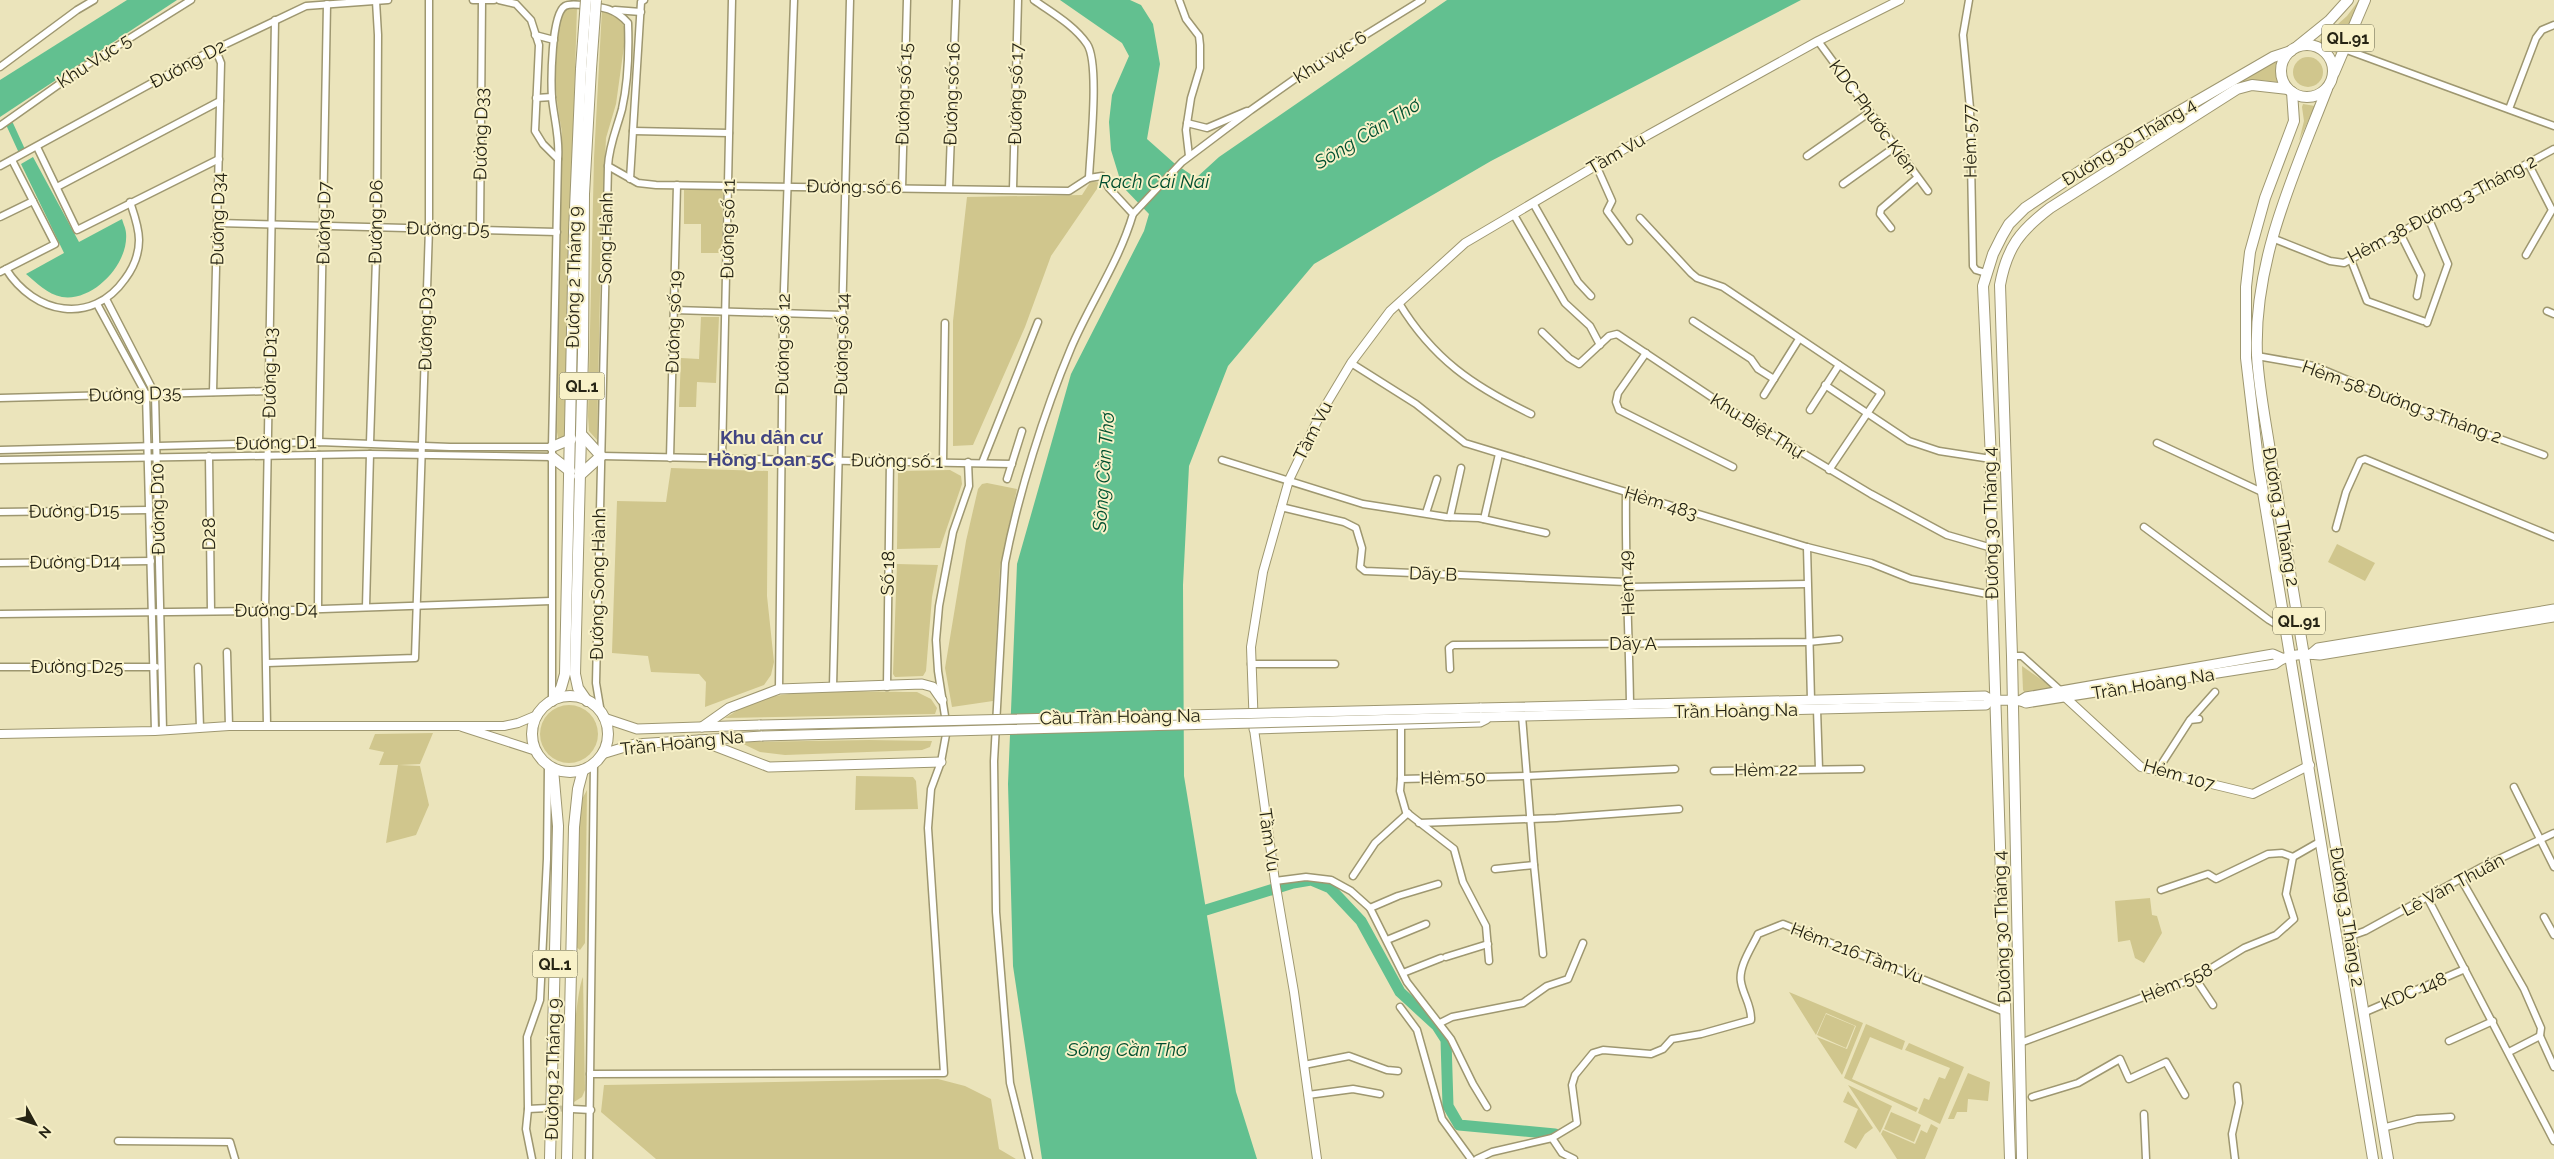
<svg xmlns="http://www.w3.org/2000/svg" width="2554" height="1159" font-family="Raleway,sans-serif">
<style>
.green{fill:#d0c68d}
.water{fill:#62c090}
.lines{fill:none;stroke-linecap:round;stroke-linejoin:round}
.canal{stroke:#62c090;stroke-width:7}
.river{stroke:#62c090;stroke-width:11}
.minor-tunnel{stroke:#c4be9a;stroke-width:6;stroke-dasharray:6 3;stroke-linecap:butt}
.minor-casing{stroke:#9e9770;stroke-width:9}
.tertiary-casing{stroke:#9e9770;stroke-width:10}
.secondary-casing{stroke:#9e9770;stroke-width:11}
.primary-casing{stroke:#9e9770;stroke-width:12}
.trunk-casing{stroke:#9e9770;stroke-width:12}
.minor{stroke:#fff;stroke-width:6}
.tertiary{stroke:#fff;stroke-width:8}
.secondary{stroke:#fff;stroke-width:9}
.primary{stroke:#fff;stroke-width:10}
.trunk{stroke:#fff;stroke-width:10}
.secondary-bridge-casing{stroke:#9e9770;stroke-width:11;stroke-linecap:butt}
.trunk-bridge-casing{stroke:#9e9770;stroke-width:12;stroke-linecap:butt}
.secondary-bridge{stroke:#fff;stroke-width:9}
.trunk-bridge{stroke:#fff;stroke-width:10}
.labels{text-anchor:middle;stroke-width:4;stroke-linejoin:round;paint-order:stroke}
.shield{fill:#f8f1c8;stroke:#65624a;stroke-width:1}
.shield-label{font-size:16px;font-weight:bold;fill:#262414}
.street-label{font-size:18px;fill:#262414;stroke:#f8f1c8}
.water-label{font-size:19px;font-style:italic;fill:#004e2f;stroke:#f8f1c8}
.neighbourhood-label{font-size:19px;font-weight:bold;fill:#424582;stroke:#f8f1c8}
</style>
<rect width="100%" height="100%" fill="#ebe4bb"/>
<g class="green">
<path d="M2359,0h1l-23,54 -17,-11v-3l27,-24z"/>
<path d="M570,7h7l-13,430 -4,2 -2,-1 -1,-6 5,-300c-8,-41 -11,-83 2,-122z"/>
<path d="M602,9c13,4 20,9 24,23l-10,72 -10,34 -5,105 -4,197 -8,-9 -1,-15 6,-258z"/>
<circle cx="2308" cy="72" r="15"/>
<path d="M2276,60l1,22 -18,-2 -20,2z"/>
<path d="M2303,104l12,2 -16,35 5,-20 -2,-14z"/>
<path d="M1091,181l10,2 -50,73 -26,71 -52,118 -20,1v-125l14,-124 115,-2z"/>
<path d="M684,190h39l-1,63h-21v-29h-17z"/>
<path d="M701,317h18l-3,66 -19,-1 -1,25h-17l2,-49 18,1z"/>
<path d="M671,468l97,3 -1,125 7,66 -3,13 -7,10 -59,22 1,-25 -7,-8 -48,-2 -3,-16 -36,-3 5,-152 49,1z"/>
<path d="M950,470l11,6 1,8 -22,64 -43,1 1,-78z"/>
<path d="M987,483l30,6 -17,78 -7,134 -41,6 -7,-39 21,-127 12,-52 4,-5z"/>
<path d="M2337,544l38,19 -10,18 -37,-19z"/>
<path d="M897,564l41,1 -6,32 -6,74 -3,5 -28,1 -2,-3z"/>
<path d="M2022,666l30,21 -2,3 -25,3 -2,-3z"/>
<path d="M917,692l14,7 6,9 -2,6 -210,4c10,-6 20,-13 31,-17 35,-14 121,-9 161,-9z"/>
<circle cx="569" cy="734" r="29"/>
<path d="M433,733l-13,31 -21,1 21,1 9,39 -13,30 -30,8 12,-78h-19l5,-13 -15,-3 6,-15z"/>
<path d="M869,740l63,1 -2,6 -8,3 -137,5 -25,-3 -21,-10z"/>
<path d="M856,776l57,1 3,4 2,28 -63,1z"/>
<path d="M587,790l-2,153 -5,7 -5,-4 4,-130 2,-15z"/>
<path d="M2150,898l2,17 5,1 5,17 -18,30 -9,-5 -5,-18 -12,2 -3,-41z"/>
<path d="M583,977l2,113 -3,7 -8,5c-6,-13 2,-112 9,-125z"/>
<path d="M1789,992l74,31 -21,52 -25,-38 30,12 9,-23 -30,-13 -10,22z"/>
<path d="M1826,1014l29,12 -9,22 -29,-13z"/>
<path d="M1866,1024l39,17 -3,9 -32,-13 -18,42 66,29 -2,4 -72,-34z"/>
<path d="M1909,1043l55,24 -24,57 -22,-11 6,-15 5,2 10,-23 6,2 5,-11 -45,-18z"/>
<path d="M1968,1073l22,9 -2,19 -20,-2 -1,13h-10l-3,7h-6z"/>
<path d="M938,1079l27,7 26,13 8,50 17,10h-360l-55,-47 3,-27z"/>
<path d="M1848,1085l44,21 -12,27z"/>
<path d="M1848,1091l25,37 -8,6 -9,15 -12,-7 14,-33 -15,-7z"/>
<path d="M1891,1112l30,13 -7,17 -30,-13z"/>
<path d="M1931,1124l7,4 -13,31h-28l-16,-25 2,-4 32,14 6,-14 6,3z"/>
</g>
<g class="water">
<path d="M127,0h50l-177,117v-37z"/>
<path d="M1060,0h70l11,5 12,19 7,40 -13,75 27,24 22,15 23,-21 228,-157h354l-310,161 -177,103 -86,102 -39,100 -6,119 1,191 52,316 21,67h-215l-29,-193 -5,-182 9,-220 54,-190 73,-143 5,-17 -27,-28 -11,-36 -2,-28 3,-27 17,-39 -7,-13z"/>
<path d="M33,157l46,85 43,-23c1,4 4,10 4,14 3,31 -33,69 -64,64 -15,-3 -25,-14 -36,-23l38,-21 -43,-89z"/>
</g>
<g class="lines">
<path class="canal" d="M10,125l11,24"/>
<path class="river" d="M1206,910l87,-27 18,-3 19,8 31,33 39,71 37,34 9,14 2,66 11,19 96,9"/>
<path class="minor-tunnel" d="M549,1108l22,1"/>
<defs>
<g id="minor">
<path d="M473,0h21"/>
<path d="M499,0l17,4 15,16 8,25 -4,86 8,13 15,15 -6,288v253"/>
<path d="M1034,0c18,13 40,25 53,44 13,19 3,108 2,134"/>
<path d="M1179,0l7,19 13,17 1,9v23l-9,30 -5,32 3,26"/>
<path d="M1969,0l-6,35 7,73 3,158 3,4 10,3"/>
<path d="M615,10l26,2"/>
<path d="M535,35l19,5"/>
<path d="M1818,41l110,150"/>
<path d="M2344,49l210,77"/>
<path d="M213,50l4,3 4,10 -8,329"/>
<path d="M0,67l77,-57 17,-10"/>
<path d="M536,98l16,-1"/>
<path d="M2509,109l27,-71 6,-8 12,-5"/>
<path d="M1187,123l20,5 40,-17"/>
<path d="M0,126l82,-58 109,-68"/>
<path d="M633,131l96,2"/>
<path d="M37,147l40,83 142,-71"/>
<path d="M1807,156l63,-44"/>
<path d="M558,159c2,-21 -4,-40 -6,-61 -1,-16 -1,-84 13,-92 5,-3 13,-1 19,-1 18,2 31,3 44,18 1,27 0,59 -6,86 -5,19 -13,36 -14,57l-12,517 5,30"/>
<path d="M1596,165l16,36 -5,10 22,30"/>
<path d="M0,166l205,-112 101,-48 82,-6"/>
<path d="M608,166l30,17 18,2 413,6 20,-13 13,-2 7,12 24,26c-14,48 -43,89 -62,134 -27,64 -53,147 -66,215l-11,198 2,151 14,171 19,76"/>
<path d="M630,179l11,-177 3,-2"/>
<path d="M1843,184l52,-37"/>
<path d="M57,187l163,-86"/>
<path d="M902,188l5,-188"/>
<path d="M949,188l7,-188"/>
<path d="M1013,189l5,-189"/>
<path d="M1533,203l45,79 13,14"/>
<path d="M1133,214l49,-52 69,-52 48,-34 123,-76"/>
<path d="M1514,215l51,88 25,23 10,19"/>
<path d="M0,217l33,-16"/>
<path d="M1640,218l51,55 6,5 26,9 158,106 -52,77"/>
<path d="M218,223l339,9"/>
<path d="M1891,228l-11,-14 1,-5 36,-31"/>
<path d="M480,229l2,-229"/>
<path d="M2400,233l21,42 -4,21"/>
<path d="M2272,238l58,23 14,2 210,-114"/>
<path d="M2526,255l26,-45 -24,-47"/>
<path d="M2351,260l16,41 56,20"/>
<path d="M6,269c28,45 86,57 119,10 9,-12 14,-25 14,-39 0,-13 -5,-26 -9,-38"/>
<path d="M0,272l55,-28 -43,-84"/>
<path d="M106,299l49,95 8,336"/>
<path d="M1399,303c34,56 74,83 132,111"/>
<path d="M97,304l49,90 9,337"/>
<path d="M674,310l169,5"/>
<path d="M2547,311l7,3"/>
<path d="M1693,321l58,38 7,10 16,10"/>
<path d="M2427,323l21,-59 -20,-47"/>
<path d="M1542,332l27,26 10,6 30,-28 8,-2 117,78 137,82 76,41 45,13"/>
<path d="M1646,353l-28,40 -2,9 3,8 114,57"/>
<path d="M2257,356l57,10 98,41 132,48"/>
<path d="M1351,363l65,41 49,39 342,104 64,16 40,16 81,16"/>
<path d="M1825,385l84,56 30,10 52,8"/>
<path d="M1764,395l35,-56"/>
<path d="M0,398l269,-7"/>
<path d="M1810,410l29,-45"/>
<path d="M319,442l8,-438"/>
<path d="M370,443l7,-215 1,-193 -2,-34"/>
<path d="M2157,443l107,50"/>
<path d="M0,450l319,-8 131,5h102"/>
<path d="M209,456l2,155"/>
<path d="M601,456l411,8"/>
<path d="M670,458l7,-273"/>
<path d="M722,458l10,-458"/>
<path d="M0,460l370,-6 182,3"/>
<path d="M1222,460l141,44 83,13 33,1 67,15"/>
<path d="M943,462l2,-139"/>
<path d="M982,463l56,-141"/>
<path d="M1007,479l15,-48"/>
<path d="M1626,493c-1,70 3,141 4,211"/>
<path d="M1281,507l63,15 12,6 6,20 -2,19 5,4 261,11"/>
<path d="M0,512l149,-2"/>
<path d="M1426,513l11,-34"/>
<path d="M1450,517l11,-49"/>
<path d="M1484,519l15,-65"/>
<path d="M2144,527l125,93 5,3 12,-1"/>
<path d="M2336,528l10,-36 14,-31 5,-2 189,78"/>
<path d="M1807,547l4,153"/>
<path d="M0,563l151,-2"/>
<path d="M1627,587l180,-3"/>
<path d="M366,607l4,-153"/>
<path d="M318,609l1,-154"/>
<path d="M0,614l265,-3 286,-10"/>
<path d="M227,652l2,74"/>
<path d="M2012,656h10l40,36"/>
<path d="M267,663l148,-5 14,-430v-228"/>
<path d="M1251,664h84"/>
<path d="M0,667h156"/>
<path d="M198,667l2,61"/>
<path d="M1450,669l-1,-21 4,-3 355,-3 31,-3"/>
<path d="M833,687l17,-687"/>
<path d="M887,687l3,-227"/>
<path d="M779,689l4,-371 11,-318"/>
<path d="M1817,709l2,60"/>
<path d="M1522,716l12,149 9,89"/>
<path d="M2191,719l24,-27"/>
<path d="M1401,724v55"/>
<path d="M267,726l-2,-115 10,-591"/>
<path d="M1714,771l147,-2"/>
<path d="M2157,771l33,-51 9,-1"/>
<path d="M2514,787l40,80"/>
<path d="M1419,823l137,-5 123,-9"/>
<path d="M1495,869l39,-4"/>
<path d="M1353,876l22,-33 33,-30"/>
<path d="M2461,879l63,110 17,39 -1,8"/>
<path d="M1275,881l31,-4 25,3 20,11 19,17 37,74 44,57 22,45 14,23"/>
<path d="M2161,890l47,-16 8,5 52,-25 14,-1 11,4 28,-16"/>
<path d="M2427,897l127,244"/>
<path d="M1370,908l28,-12 40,-12"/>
<path d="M2544,917l10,18"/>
<path d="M2351,936l14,-5 117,-64 72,-34"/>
<path d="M1387,940l39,-16"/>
<path d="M1446,957l42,-13"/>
<path d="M1489,961l-3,-35 -23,-44 -9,-33 -48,-37 -6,-21 1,-12 126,-3 148,-7"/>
<path d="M1403,973l38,-15"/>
<path d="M2195,978l18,27"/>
<path d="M1400,1007l17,23 25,89 29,40"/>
<path d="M2363,1013l102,-44"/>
<path d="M1440,1023l12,-6 71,-14 24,-17 21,-7 15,-36"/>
<path d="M2449,1041l44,-20"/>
<path d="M2020,1043l175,-65 49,-30 32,-13 18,-16 -8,-25 7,-37"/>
<path d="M2509,1052l31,-16 14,31"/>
<path d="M1304,1065l45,-9 38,14 11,1"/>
<path d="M590,1074l354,-1 -16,-245 3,-39 10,-27 6,-33 -9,-58 -2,-31 3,-34 14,-74 16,-46 -1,-24"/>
<path d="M1308,1095l45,-6 27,5"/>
<path d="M2032,1097l46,-14 42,-24 9,20 37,-17 19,33"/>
<path d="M528,1109l20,-1"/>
<path d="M572,1109l19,1"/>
<path d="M2144,1114l2,45"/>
<path d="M2382,1128l35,-9 34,-2"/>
<path d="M1552,1138l10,15 12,6"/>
<path d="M118,1141l112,1 5,17"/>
<path d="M532,1159l-6,-30 2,-20 -1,-72 13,-37 7,-141 1,-93"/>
<path d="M589,1159l5,-396"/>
<path d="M1477,1159l15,-7 60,-14 25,-15 -5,-38 3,-10 18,-22 10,-3 48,4 12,-5 9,-10 29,-5 50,-14c1,-14 -8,-25 -10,-38 -3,-15 11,-35 17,-48l25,-10 222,88"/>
<path d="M2235,1159l-3,-25 7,-31 -2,-17"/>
</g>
<g id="tertiary">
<path d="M2066,698l75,69 112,27 57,-29"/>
<path d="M462,727l74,24"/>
<path d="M0,734l155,-3 74,-5h275l14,-3 19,-8"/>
<path d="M1317,1159l-23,-167 -19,-111 -21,-152 -3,-82 12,-75 26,-92 32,-67 30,-50 39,-52 75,-68 183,-108 170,-94 82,-41"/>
</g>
<g id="secondary">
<path d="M2311,654l7,-6 236,-39"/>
<path d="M2021,700l5,-3 247,-43 9,4"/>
<path d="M1480,708l505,-12c12,9 29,0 41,7l249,-39c12,-10 29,-11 45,-9l234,-38"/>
<path d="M1480,717l506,-12 4,-5"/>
<path d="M604,718l33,11 123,-4"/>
<path d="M702,727l27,-19 50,-19 143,-5 11,3 9,13"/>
<path d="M1254,729l226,-7 6,-3"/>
<path d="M699,740l70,27 172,-5"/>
<path d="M602,754l33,-10 127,-8"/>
</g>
<g id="primary">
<path d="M2010,1159l-18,-564 -1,-136 -8,-173 10,-32 9,-18 7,-12 16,-16 82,-55 166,-96 18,-6"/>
<path d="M2022,1159l-10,-503 -12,-371c7,-38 20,-54 50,-77l187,-119 15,-4 36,4"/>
</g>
<g id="trunk">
<circle cx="2307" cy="71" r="26"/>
<path d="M2298,46l31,-25 19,-21"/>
<path d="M2334,73l31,-73"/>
<path d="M2327,89c-33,85 -74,173 -70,266 2,37 10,73 15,109l116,695"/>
<path d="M2292,92l2,29 -29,77 -15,54 -4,35v71l13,110 114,691"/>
<path d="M552,447l19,-8"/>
<path d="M552,457l18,14"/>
<path d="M579,476l22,-20 -20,-22"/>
<circle cx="570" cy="734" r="38"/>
<path d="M552,701l9,-13 4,-14 9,-442 7,-163"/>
<path d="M587,701l-9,-13 -3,-14 8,-321 1,-159 7,-125"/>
<path d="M550,1159l8,-333 -5,-57"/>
<path d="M567,1159l7,-332 4,-38 5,-19"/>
</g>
</defs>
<use href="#minor" class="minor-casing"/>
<use href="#tertiary" class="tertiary-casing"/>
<use href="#secondary" class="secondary-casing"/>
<use href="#primary" class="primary-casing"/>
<use href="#trunk" class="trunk-casing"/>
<use href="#minor" class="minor"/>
<use href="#tertiary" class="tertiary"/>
<use href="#secondary" class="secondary"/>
<use href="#primary" class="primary"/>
<use href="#trunk" class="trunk"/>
<defs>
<g id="secondary-bridge">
<path d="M760,725l720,-17"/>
<path d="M762,736l718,-19"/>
</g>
<g id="trunk-bridge">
<path d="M581,69l5,-69"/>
<path d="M591,69l5,-69"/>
</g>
</defs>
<use href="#secondary-bridge" class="secondary-bridge-casing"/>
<use href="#trunk-bridge" class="trunk-bridge-casing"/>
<use href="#secondary-bridge" class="secondary-bridge"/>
<use href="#trunk-bridge" class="trunk-bridge"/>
</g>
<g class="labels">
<g class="shield">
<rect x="2322" y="24.5" width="52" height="27" rx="4"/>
<rect x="559.5" y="372.5" width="45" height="27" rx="4"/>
<rect x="2273" y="607.5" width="52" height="27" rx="4"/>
<rect x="532.5" y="950.5" width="45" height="27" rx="4"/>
</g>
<g class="shield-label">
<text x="2348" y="44">QL.91</text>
<text x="582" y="392">QL.1</text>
<text x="2299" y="627">QL.91</text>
<text x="555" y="970">QL.1</text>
</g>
<g class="street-label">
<text transform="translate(1330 57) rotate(-32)" y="6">Khu vực 6</text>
<text transform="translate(94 61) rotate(-33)" y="6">Khu Vực 5</text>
<text transform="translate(188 64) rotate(-28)" y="6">Đường D2</text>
<text transform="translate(904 94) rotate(-88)" y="6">Đường số 15</text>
<text transform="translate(952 94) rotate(-88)" y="6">Đường số 16</text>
<text transform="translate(1016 94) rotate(-89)" y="6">Đường số 17</text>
<text transform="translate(1873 117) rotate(54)" y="6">KDC Phước Kiên</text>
<text transform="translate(481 134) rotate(-89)" y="6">Đường D33</text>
<text transform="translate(1970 141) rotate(-91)" y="6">Hẻm 577</text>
<text transform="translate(2129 142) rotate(-31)" y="6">Đường 30 Tháng 4</text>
<text transform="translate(1616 154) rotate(-30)" y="6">Tầm Vu</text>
<text transform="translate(854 187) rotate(1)" y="6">Đường số 6</text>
<text transform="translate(2442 209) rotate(-28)" y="6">Hẻm 38 Đường 3 Tháng 2</text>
<text transform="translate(218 219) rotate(-89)" y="6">Đường D34</text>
<text transform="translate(376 222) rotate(-89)" y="6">Đường D6</text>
<text transform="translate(324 223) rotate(-89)" y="6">Đường D7</text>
<text transform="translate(448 229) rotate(1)" y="6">Đường D5</text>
<text transform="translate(728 229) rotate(-89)" y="6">Đường số 11</text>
<text transform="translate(606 238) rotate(-89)" y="6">Song Hành</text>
<text transform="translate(574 277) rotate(-89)" y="6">Đường 2 Tháng 9</text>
<text transform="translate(674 322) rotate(-88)" y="6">Đường số 19</text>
<text transform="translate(426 329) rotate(-89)" y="6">Đường D3</text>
<text transform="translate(783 344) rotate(-89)" y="6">Đường số 12</text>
<text transform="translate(842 344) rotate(-89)" y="6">Đường số 14</text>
<text transform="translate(270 373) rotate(-89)" y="6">Đường D13</text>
<text transform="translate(135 394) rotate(-2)" y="6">Đường D35</text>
<text transform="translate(2402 402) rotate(20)" y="6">Hẻm 58 Đường 3 Tháng 2</text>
<text transform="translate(1757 426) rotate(32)" y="6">Khu Biệt Thự</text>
<text transform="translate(1313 431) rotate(-63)" y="6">Tầm Vu</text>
<text transform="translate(276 443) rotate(-1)" y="6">Đường D1</text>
<text transform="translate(897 461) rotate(1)" y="6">Đường số 1</text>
<text transform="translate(1661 503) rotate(17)" y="6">Hẻm 483</text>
<text transform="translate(158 509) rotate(-91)" y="6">Đường D10</text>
<text transform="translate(74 511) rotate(-1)" y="6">Đường D15</text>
<text transform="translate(2281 517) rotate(80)" y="6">Đường 3 Tháng 2</text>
<text transform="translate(1991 523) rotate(-91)" y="6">Đường 30 Tháng 4</text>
<text transform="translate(209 534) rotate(-91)" y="6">D28</text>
<text transform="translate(75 562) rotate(-1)" y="6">Đường D14</text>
<text transform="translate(888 573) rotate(-89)" y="6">Số 18</text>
<text transform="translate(1433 574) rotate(2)" y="6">Dãy B</text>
<text transform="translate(1627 583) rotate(-93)" y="6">Hèm 49</text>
<text transform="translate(598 584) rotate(-89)" y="6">Đường Song Hành</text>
<text transform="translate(276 610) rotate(-1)" y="6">Đường D4</text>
<text x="1633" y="650">Dãy A</text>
<text x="77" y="673">Đường D25</text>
<text transform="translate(2153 684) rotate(-9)" y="6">Trần Hoàng Na</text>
<text transform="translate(1736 711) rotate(-1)" y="6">Trần Hoàng Na</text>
<text transform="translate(1120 717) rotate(-1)" y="6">Cầu Trần Hoàng Na</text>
<text transform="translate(682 743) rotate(-6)" y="6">Trần Hoàng Na</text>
<text transform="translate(1766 770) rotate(-1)" y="6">Hẻm 22</text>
<text transform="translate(2179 775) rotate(16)" y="6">Hẻm 107</text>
<text transform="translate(1453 778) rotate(-1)" y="6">Hẻm 50</text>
<text transform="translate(1269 840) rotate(82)" y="6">Tầm Vu</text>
<text transform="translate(2453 885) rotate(-28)" y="6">Lê Văn Thuấn</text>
<text transform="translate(2347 917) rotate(81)" y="6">Đường 3 Tháng 2</text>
<text transform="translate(2002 927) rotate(-92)" y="6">Đường 30 Tháng 4</text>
<text transform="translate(1857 953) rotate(21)" y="6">Hẻm 216 Tầm Vu</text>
<text transform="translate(2177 983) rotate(-23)" y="6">Hẻm 558</text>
<text transform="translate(2414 991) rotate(-23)" y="6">KDC 148</text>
<text transform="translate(553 1069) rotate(-89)" y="6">Đường 2 Tháng 9</text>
</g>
<g class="water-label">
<text transform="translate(1367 133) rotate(-31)" y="7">Sông Cần Thơ</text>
<text x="1154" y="188">Rạch Cái Nai</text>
<text transform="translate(1103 472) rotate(-86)" y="7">Sông Cần Thơ</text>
<text x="1127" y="1056">Sông Cần Thơ</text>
</g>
<g class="neighbourhood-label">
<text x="771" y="444">Khu dân cư<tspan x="771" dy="22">Hồng Loan 5C</tspan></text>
</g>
</g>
<g transform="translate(35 1124) rotate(130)" stroke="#f8f1c8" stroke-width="4" paint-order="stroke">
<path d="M0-4L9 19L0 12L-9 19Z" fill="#262414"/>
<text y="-8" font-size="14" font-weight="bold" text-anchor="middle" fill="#262414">N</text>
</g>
</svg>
